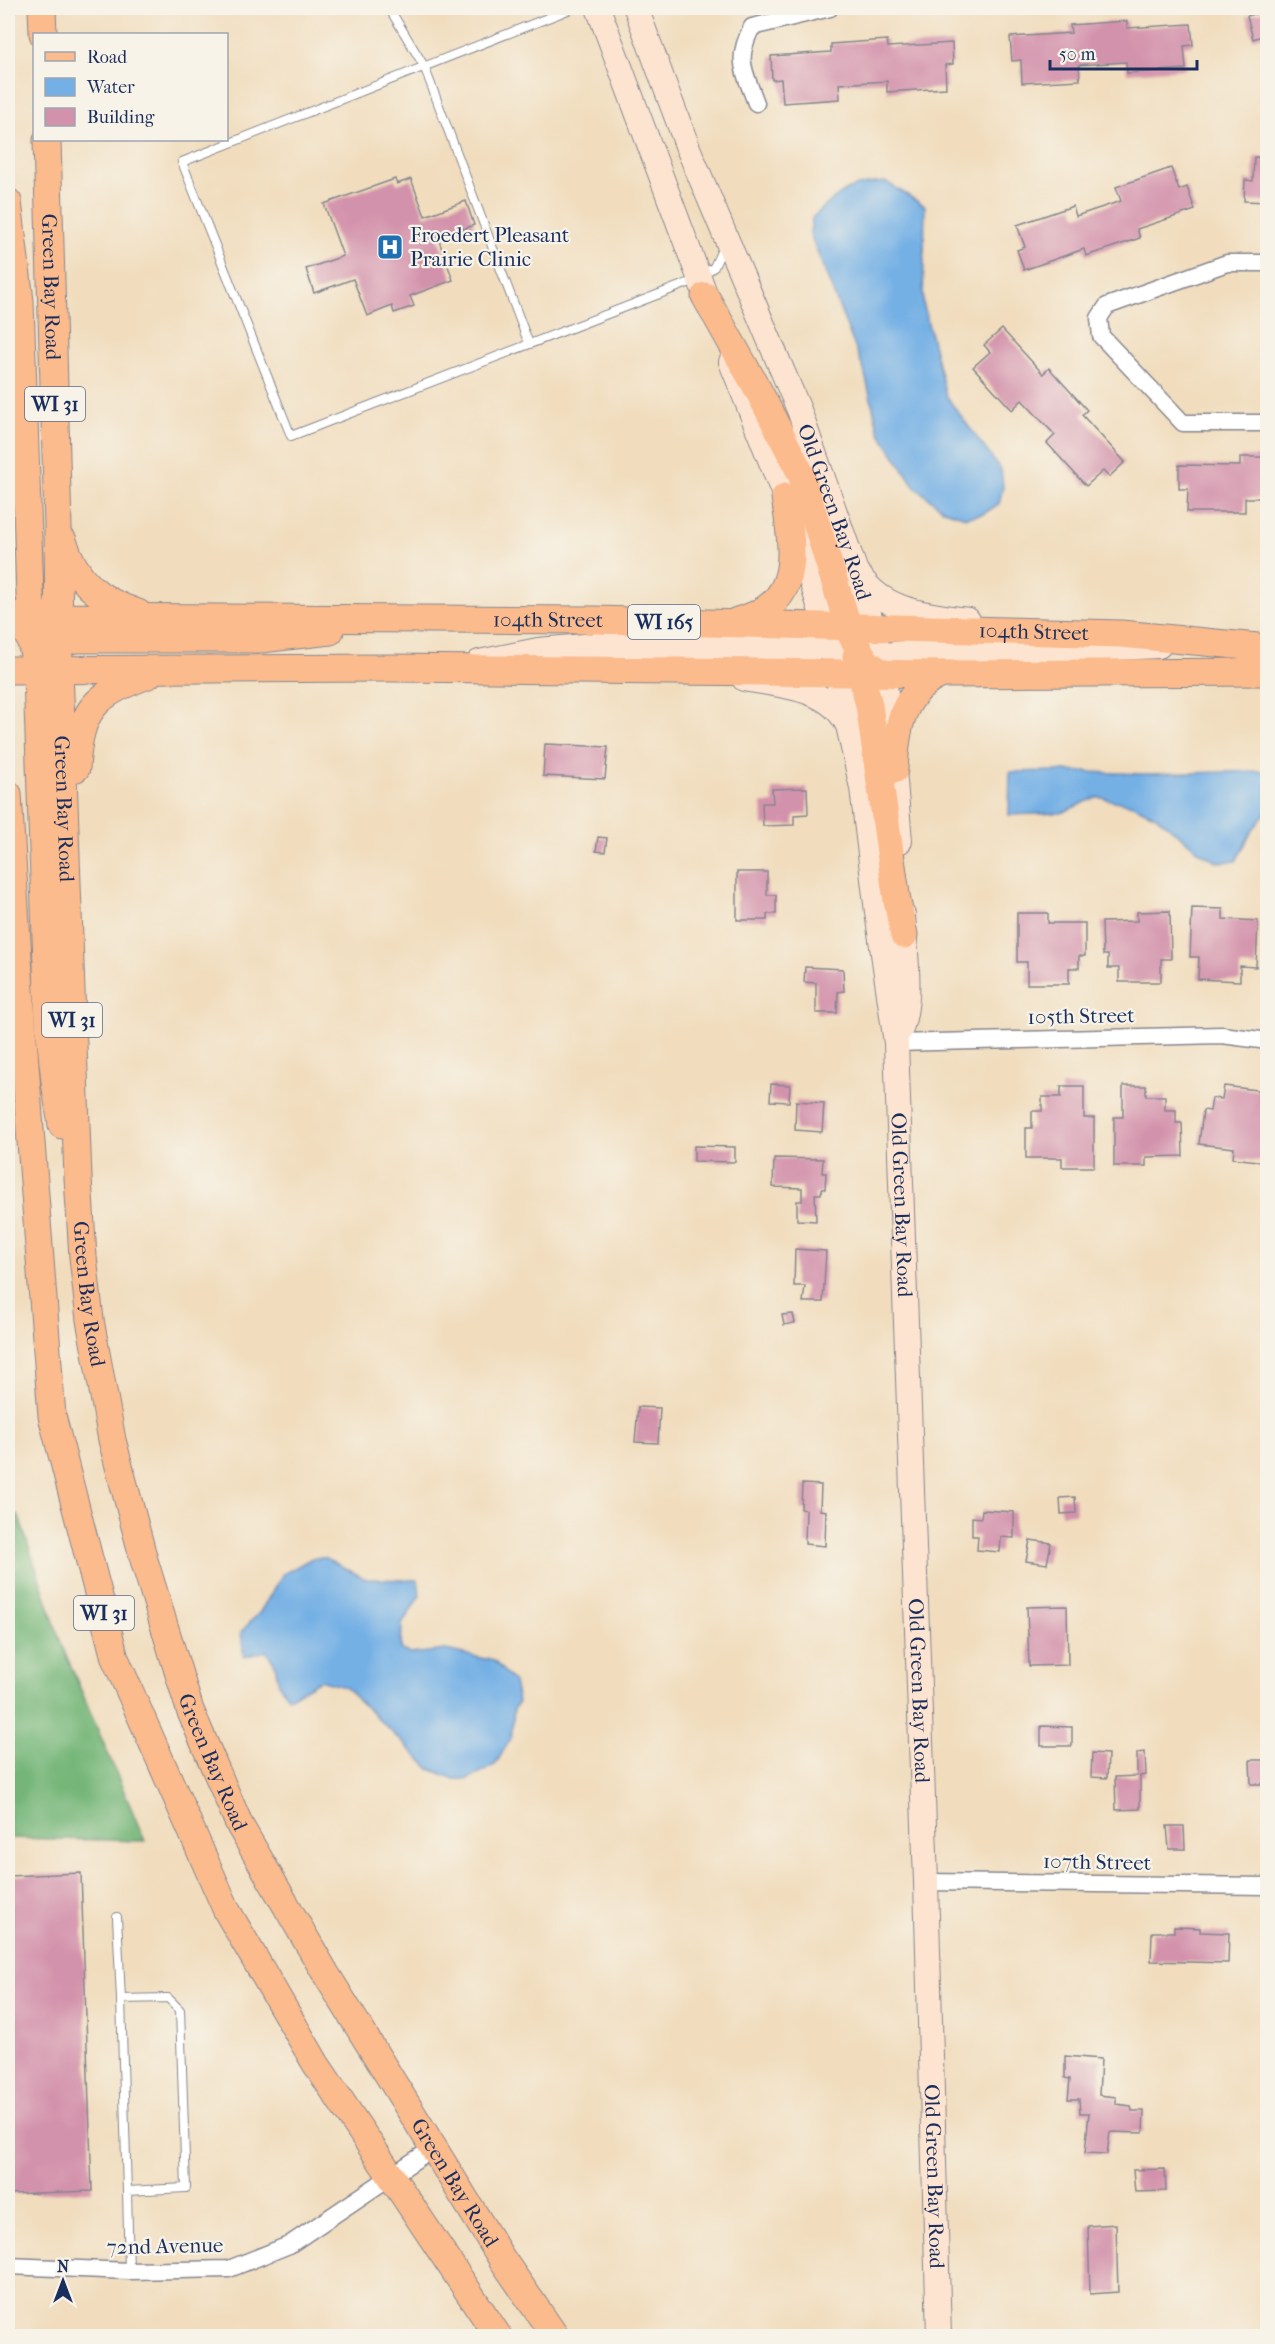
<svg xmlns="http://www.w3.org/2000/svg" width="1275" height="2344" font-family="'IM FELL French Canon',serif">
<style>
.forest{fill:#75b678;stroke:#48726b;stroke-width:1.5}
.water{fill:#74b0e5;stroke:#4870a2;stroke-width:1.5}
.building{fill:#d392ab}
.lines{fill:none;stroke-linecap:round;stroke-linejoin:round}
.lane-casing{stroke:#86868e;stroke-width:10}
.street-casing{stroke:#86868e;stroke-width:19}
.secondary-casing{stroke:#86868e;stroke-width:26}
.primary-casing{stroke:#86868e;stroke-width:29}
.lane{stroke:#fff;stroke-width:8}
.street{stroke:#fff;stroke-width:16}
.secondary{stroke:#fde4d1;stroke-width:24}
.primary{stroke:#fbbb8d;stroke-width:27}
.labels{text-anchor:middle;stroke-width:4.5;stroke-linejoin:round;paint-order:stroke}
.shield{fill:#f7f3e8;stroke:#5d6a87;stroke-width:1.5}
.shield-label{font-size:20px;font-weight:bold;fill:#1b2f5e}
.poi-label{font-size:21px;fill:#1b2f5e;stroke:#f7f3e8;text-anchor:start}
.street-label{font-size:21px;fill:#1b2f5e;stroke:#f7f3e8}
</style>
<rect width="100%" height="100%" fill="#f7f3e8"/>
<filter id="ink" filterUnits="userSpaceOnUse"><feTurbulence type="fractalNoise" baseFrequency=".0167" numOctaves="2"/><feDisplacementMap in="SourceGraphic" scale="12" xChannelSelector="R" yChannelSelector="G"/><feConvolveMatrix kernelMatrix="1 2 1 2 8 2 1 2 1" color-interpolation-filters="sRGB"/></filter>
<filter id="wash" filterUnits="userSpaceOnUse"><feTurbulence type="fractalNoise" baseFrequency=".008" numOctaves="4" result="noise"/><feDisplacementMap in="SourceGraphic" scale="24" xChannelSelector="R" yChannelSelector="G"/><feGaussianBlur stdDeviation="1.35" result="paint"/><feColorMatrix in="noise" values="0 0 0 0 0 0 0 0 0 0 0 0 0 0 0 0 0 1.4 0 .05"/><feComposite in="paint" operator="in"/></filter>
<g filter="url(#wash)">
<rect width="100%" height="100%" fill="#f1ddbe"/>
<path class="forest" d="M8,1514h10l43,129 84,198 -137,-3z"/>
<g class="water">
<path d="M886,182l39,24 -2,97 23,93 55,74 2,17 -4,17 -16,10 -17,3 -22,-7 -29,-23 -36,-55 -15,-62 -54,-136 2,-16c29,-26 35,-34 74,-36z"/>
<path d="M1061,771l83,3 123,-3v40l-15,20 -16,30 -19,1 -17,-10 -44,-36 -23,-11 -36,-8 -36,16 -52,2 1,-43z"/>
<path d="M312,1558h14l40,21 52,1 2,15 -18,29 -1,25 9,5 36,-4 48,11 20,21 4,20 -4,7 -3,29 -16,27 -27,14h-14l-24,-10 -85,-82 -25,-7 -31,18 -10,-13 -4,-21 -9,-13 -22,6 -3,-25 19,-20 23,-38z"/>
</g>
<g id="blocks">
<g class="building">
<path d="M1268,10v44l-1,1 -5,-19 -9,3 -6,-23z"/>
<path d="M1127,21v7l64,-4 2,21 -9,1 2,23 -59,4 -1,-11 -47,3 1,15 -58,3 -1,-23 -9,1 -2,-24 61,-4 -1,-8z"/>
<path d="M887,40l1,7 64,-4 1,21 -8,1 1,23 -59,4v-11l-48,3 1,15 -57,4 -2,-24 -9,1 -1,-24 60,-4v-8z"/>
<path d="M1254,157l14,1v44l-24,-1 1,-21 8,1z"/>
<path d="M1171,168l8,22 8,-3 8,23 -58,19 3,9 -54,18 -2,-7 -60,21 -7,-20 8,-3 -8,-22 56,-19 3,10 45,-15 -5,-14z"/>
<path d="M395,179l2,5 14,-5 14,37 41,-15 8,24 -36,13 15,42 -43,16 4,10 -20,7 -2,-7 -25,10 -14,-37 -39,14 -8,-24 37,-13 -19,-52z"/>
<path d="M1002,329l41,45 6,-6 38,42 -5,5 43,47 -16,15 -6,-6 -17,15 -39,-43 8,-8 -33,-35 -10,10 -39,-43 17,-15 -6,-7z"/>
<path d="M1240,457h28v41h-23v14h-58l1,-23h-9v-24l61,1z"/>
<path d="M545,744l63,3 -3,32 -62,-3z"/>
<path d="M807,788l1,26 -14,1v10l-31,1 -1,-23h11l-1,-14z"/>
<path d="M598,837l9,1 -2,14 -9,-1z"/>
<path d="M737,872h30v23h9v19h-9v6h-30z"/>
<path d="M1192,908l31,1v10l35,2 -2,46 -16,-1v15l-42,-2 1,-22h-9z"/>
<path d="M1170,911l1,48h-10v23h-42v-14h-11v-13h-5l-1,-33 35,-1v-9z"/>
<path d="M1017,913h31v10h37v33h-6v12h-10v16h-42v-22h-10z"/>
<path d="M805,967l38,2 1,22 -6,1 -1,21h-21v-30l-12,-1z"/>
<path d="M771,1084l19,1 -1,17 -19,-1z"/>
<path d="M1061,1086h23v32h10v49h-32v-9h-36v-30h6v-17h10v-14h19z"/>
<path d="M1123,1086h23v10h19v14h11v13h6l1,33 -37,1v9h-32v-49h9z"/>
<path d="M1224,1086l41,5 -3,23 6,1 -2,47 -33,-4 1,-10 -35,-4 4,-34 7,1 2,-13 10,1z"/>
<path d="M796,1101l28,2 -2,29 -27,-2z"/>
<path d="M694,1146l41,1v15l-41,-1z"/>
<path d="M774,1158l49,1 -1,14h4l-1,16h-3l-1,5h-6l1,27 -19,-1v-19h5v-13l-29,-1z"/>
<path d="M795,1249l31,2 -3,51h-20l2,-16h-11z"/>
<path d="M793,1314l2,9 -11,2 -2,-10z"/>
<path d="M638,1407l22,1 -2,35 -23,-1z"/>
<path d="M802,1484l19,1 -1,25 6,1 -1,35 -20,-2 1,-34 -5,-1z"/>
<path d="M1075,1497l1,16 -15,1 -1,-16z"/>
<path d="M982,1510l32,2v26l-13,-1 -1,15 -23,-2 1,-14h-6v-19l9,1z"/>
<path d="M1030,1540l21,3 -4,21 -21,-3z"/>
<path d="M1067,1606l1,59 -39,1 -2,-59z"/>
<path d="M1041,1726l31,1v19h-31z"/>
<path d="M1145,1752l1,23 -6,1v33l-24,1 -1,-33 22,-1v-23z"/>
<path d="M1092,1753l16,1 -1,24 -16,-1z"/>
<path d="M1250,1760h18v24h-17z"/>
<path d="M1167,1826h17l1,23h-16z"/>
<path d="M81,1873l11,318 -84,3v-318z"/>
<path d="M1174,1927l26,1v4l29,1 -1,30 -77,-2 1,-29h22z"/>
<path d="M1065,2056l36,3 -2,36 17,2v7l15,2 1,5h12l-1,22 -33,-1 -3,22 -22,-1 4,-40h-9l-1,-14h-11l2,-20 -5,-1z"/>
<path d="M1165,2169l1,22 -31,1 -2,-22z"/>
<path d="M1116,2224l2,68 -28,2 -2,-68z"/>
</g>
</g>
</g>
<g filter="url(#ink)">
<use href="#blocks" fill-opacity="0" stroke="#86868e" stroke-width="1.5"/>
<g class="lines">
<defs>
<g id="lane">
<path d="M389,8l35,58 105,278"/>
<path d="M573,8l-391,154 109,274 402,-155 21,-14 10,-22"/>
<path d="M391,11l9,-3"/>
<path d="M117,1917l4,82"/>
<path d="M127,2191l-6,-192 47,-1 12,12 6,178 -59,3 2,80"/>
</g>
<g id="street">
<path d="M756,103c-12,-33 -21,-43 -4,-76l78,-19"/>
<path d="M1268,263h-41l-120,43 -8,12 2,18 82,87h85"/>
<path d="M896,1043l326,-8 46,6"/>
<path d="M926,1882l342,4"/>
<path d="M8,2266l121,5 100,-2 60,-24 144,-97"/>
</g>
<g id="secondary">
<path d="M598,8l114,304"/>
<path id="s1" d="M636,8l52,140 111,262 60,170 14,47 12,57 9,86 6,71"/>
<path id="s2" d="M731,362l52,130 43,135 36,161 15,124 19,131 30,839 13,454"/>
<path d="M860,576c24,36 69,39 108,44"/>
<path d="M865,658l48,-7h135l111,-5"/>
<path d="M479,662l59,-12 58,-5 204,4 44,-4"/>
<path d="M744,679c36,7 83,8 102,43"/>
<path d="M901,1029c12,-35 4,-78 2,-114"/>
</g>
<g id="primary">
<path d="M42,8l1,26"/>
<path id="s3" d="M47,140l11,387 1,142 19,509 5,79 7,63 22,120 32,120 46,150 50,116 86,148 176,285 53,77"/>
<path d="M8,202l12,99 10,294 5,38"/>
<path d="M705,296l53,94 43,84 50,161 16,28 16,10"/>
<path d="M63,541c13,40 35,59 75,72"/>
<path id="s4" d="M8,615l51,2 538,3 524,14 147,14"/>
<path d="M8,617c25,10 26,36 29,60l12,346 6,59 7,43"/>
<path d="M737,621c67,-17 56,-70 48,-124"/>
<path d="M42,645l35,-6h184l69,-8"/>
<path d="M856,656l13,49 28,196 7,34"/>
<path d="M8,670l385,-2 550,6 325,-2"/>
<path d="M76,768c4,-59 18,-73 72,-93"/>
<path d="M894,770c2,-40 7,-80 49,-96"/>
<path d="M8,794l15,244 29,378 63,242 112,253 89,153 182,272"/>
</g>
</defs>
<use href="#lane" class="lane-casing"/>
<use href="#street" class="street-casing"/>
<use href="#secondary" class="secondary-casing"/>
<use href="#primary" class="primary-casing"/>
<use href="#lane" class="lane"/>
<use href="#street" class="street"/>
<use href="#secondary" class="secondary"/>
<use href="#primary" class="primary"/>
</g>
</g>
<defs>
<symbol id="hospital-square" viewBox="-11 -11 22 22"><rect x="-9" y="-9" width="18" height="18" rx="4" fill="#1f6fb2" stroke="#f7f3e8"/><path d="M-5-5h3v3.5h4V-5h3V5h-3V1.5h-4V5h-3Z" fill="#fff"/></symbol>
</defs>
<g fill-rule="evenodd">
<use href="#hospital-square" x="375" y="232" width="30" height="30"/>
</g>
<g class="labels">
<g class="shield">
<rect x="25" y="387" width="60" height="34" rx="4.5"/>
<rect x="628" y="605" width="72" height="34" rx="4.5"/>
<rect x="42" y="1003" width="60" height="34" rx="4.5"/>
<rect x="74" y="1596" width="60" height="34" rx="4.5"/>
</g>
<g class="shield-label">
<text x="55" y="411">WI 31</text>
<text x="664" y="629">WI 165</text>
<text x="72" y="1027">WI 31</text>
<text x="104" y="1620">WI 31</text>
</g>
<g class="poi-label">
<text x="410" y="242">Froedert Pleasant<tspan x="410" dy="24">Prairie Clinic</tspan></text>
</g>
<g class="street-label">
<text dy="7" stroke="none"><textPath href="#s3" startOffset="147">Green Bay Road</textPath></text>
<text dy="7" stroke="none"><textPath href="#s1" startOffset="542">Old Green Bay Road</textPath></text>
<text dy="7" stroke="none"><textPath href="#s4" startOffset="540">104th Street</textPath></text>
<text dy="7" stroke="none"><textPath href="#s4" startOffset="1026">104th Street</textPath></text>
<text dy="7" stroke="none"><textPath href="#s3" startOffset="669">Green Bay Road</textPath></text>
<text transform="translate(1081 1016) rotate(-1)" y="7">105th Street</text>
<text dy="7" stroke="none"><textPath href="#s2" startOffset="866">Old Green Bay Road</textPath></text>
<text dy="7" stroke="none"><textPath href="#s3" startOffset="1155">Green Bay Road</textPath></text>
<text dy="7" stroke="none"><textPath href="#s2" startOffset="1352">Old Green Bay Road</textPath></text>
<text dy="7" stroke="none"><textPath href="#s3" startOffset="1641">Green Bay Road</textPath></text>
<text transform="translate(1097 1862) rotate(1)" y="7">107th Street</text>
<text dy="7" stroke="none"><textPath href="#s2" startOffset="1838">Old Green Bay Road</textPath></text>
<text dy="7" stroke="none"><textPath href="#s3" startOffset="2127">Green Bay Road</textPath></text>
<text transform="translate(165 2246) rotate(-1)" y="7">72nd Avenue</text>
</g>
</g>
<rect width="1275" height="2344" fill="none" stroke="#f7f3e8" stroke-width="30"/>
<rect x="33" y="33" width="195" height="108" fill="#f7f3e8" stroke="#9fa5b1" stroke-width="1.5"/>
<rect x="45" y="52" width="30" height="9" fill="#fbbb8d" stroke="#9fa5b1" stroke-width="1.5"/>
<text x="87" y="63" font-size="18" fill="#1b2f5e">Road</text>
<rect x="45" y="78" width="30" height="18" fill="#74b0e5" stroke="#9fa5b1" stroke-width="1.5"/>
<text x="87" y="93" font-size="18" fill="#1b2f5e">Water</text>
<rect x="45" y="108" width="30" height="18" fill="#d392ab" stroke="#9fa5b1" stroke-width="1.5"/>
<text x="87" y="123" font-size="18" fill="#1b2f5e">Building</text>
<g transform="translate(63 2281)" stroke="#f7f3e8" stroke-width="4.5" paint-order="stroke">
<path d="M0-4.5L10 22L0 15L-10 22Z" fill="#1b2f5e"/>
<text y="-9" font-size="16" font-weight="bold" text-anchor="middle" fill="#1b2f5e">N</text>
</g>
<path d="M1050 60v9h147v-9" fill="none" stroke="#1b2f5e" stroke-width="3"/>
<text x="1059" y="60" font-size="18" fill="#1b2f5e" stroke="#f7f3e8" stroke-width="4.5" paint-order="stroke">50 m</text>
</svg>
